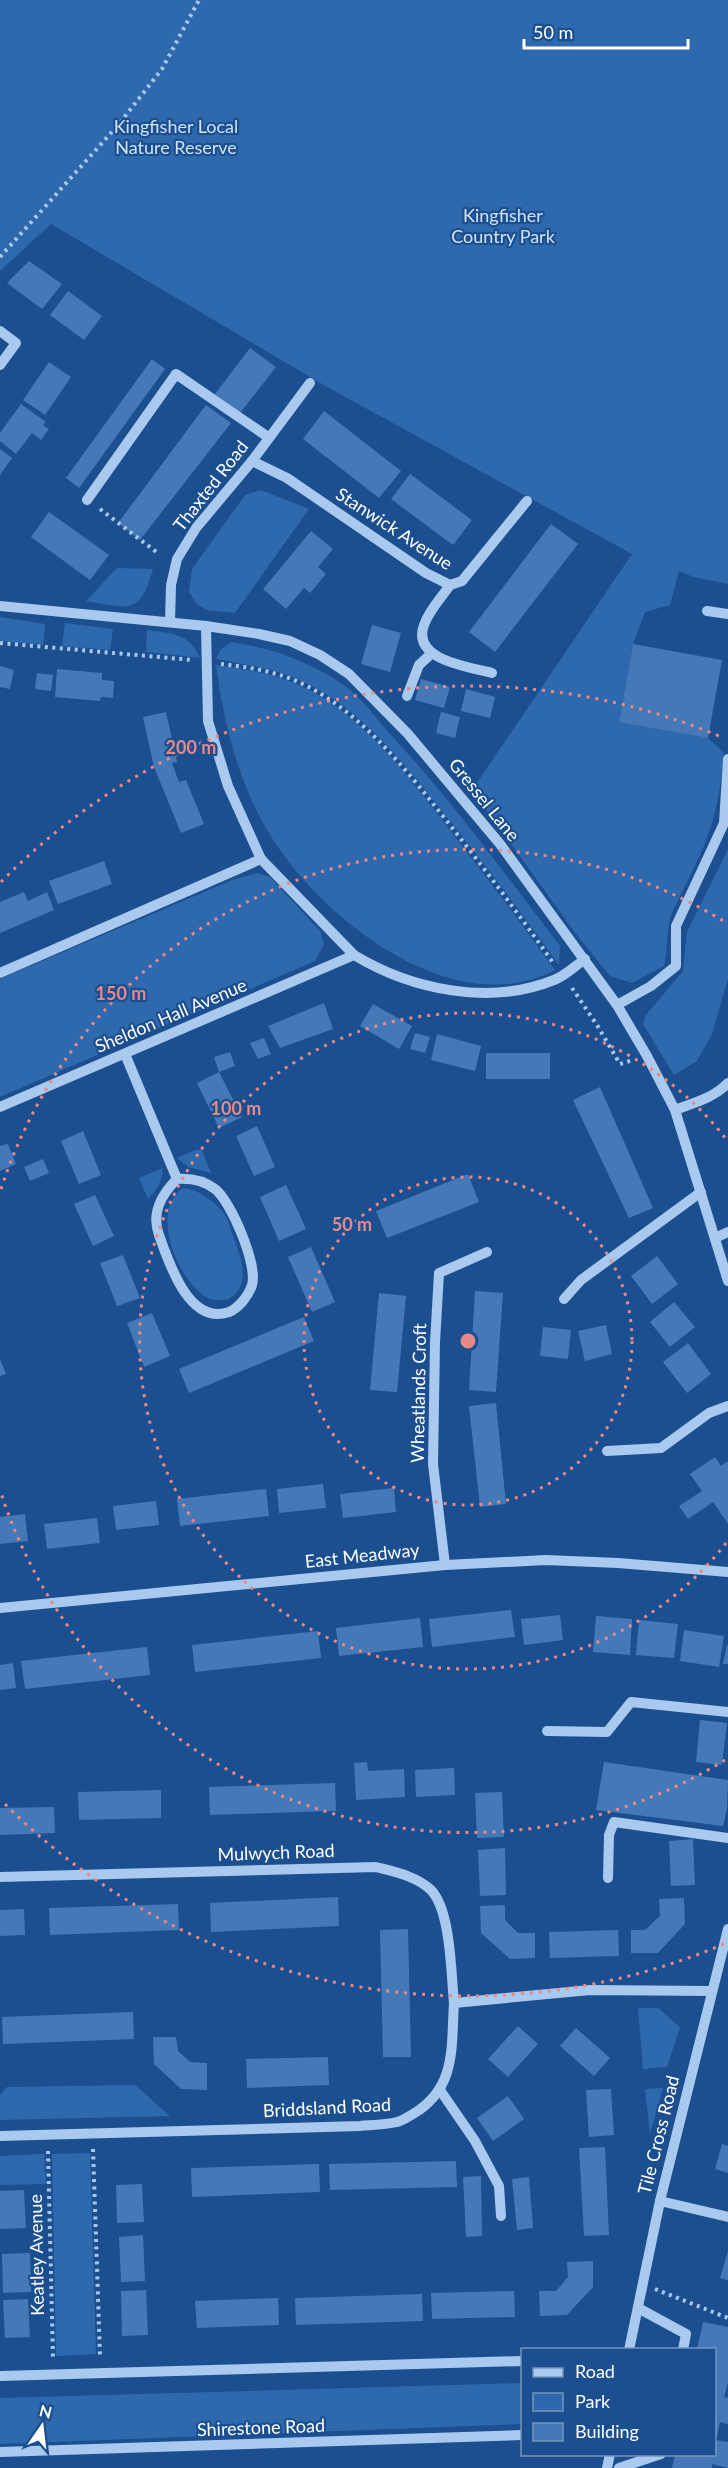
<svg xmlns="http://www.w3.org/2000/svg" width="728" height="2468" font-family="Lato,sans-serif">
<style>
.green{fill:#2e69ad}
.building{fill:#4478b7}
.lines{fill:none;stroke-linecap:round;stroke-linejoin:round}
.path{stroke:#a9c9ee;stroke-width:4;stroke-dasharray:3 4.5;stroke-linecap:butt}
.minor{stroke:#a9c9ee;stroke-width:10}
.ring{fill:none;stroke:#e88989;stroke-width:3;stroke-dasharray:3 6}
.labels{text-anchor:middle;stroke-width:4.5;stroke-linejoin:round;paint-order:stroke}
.park-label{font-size:18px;fill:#cfe3fa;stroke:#1b4f8f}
.street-label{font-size:18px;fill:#fff;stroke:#1b4f8f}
.centre{fill:#e88989;stroke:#1b4f8f;stroke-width:3}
.ring-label{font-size:18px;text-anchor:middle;font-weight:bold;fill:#e88989;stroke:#1b4f8f;stroke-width:4.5;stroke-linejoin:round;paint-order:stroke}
</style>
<rect width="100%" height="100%" fill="#1b4f8f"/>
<g class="green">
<path d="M0,0h728v584l-35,-7 -14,-6 -9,34 -25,7 -12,32 -14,77 89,17 16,15c-3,28 -6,55 -16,82 -10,28 -25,54 -37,80 -5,17 -3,34 -7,51l-32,17 -22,-7 -34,-42 -104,-144 160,-236 -305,-167 -276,-163 -51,47z"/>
<path d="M261,490l48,19 -74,104 -29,-3 -9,-6 -8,-12 3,-23 53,-74z"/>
<path d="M117,568l36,1c-13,47 -24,39 -67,32z"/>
<path d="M0,617l45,7 -2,21 -43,-4z"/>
<path d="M65,623l48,6 -3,21 -48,-4z"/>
<path d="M147,630c24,3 43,3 53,28l-54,-6z"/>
<path d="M231,642c44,7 77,19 114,44 17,12 32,34 47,50 61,66 114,139 168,210l-1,19c-37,-51 -74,-101 -113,-149 -40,-50 -83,-106 -142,-134 -27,-13 -58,-17 -88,-23l4,-9z"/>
<path d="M216,665c29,4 58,8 85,21 64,29 110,94 152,148 35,45 69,90 102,136 -102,54 -236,-53 -286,-137 -31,-51 -45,-109 -53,-168z"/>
<path d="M728,849v130l-16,55 -15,27 -23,14 -31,-51 3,-9 37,-44 4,-39z"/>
<path d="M257,873l13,4 51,55 3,12 -9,17 -315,136v-118l232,-99z"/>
<path d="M195,1150h7l9,23 -23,-6 -11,-9z"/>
<path d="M163,1168c-1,13 -6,22 -15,31l-9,-21z"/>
<path d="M183,1188c15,1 29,12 39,23 6,6 8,17 11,25 8,22 19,48 -4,63 -6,1 -13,2 -19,0 -31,-13 -62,-89 -27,-111z"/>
<path d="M638,2008h20l22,19 -13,40 -24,2z"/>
<path d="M135,2085l35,31 -170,4v-25l7,-8z"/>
<path d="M663,2088l-13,46 -5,-45z"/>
<path d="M90,2153l6,201 -40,2 -4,-202z"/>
<path d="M44,2154l2,30 -46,1v-29z"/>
<path d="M522,2383v41l-522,20v-46z"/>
</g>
<g class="building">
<path d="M29,261l33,23 -20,25 -35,-26z"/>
<path d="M68,291l34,25 -18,24 -34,-25z"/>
<path d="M250,348l26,19 -36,46 -25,-19z"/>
<path d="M152,359l13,10 -86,119 -13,-10z"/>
<path d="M49,362l22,15 -26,38 -22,-15z"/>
<path d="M21,404l25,18 -3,3 6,4 -8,11 -9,-7 -16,21 -16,-13v-8z"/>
<path d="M206,405l25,18 -91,117 -22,-17z"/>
<path d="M324,411l77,60 -22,27 -76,-59z"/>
<path d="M0,449l12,9 -12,17z"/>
<path d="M410,474l62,46 -19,25 -62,-46z"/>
<path d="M49,512l60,43 -19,25 -59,-43z"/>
<path d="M551,524l27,20 -83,108 -26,-20z"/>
<path d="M311,531l22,18 -15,18 8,7 -16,19 -6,-5 -18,21 -23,-20z"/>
<path d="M372,625l29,8 -11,39 -29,-8z"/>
<path d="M633,644l89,16 -14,78 -89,-16z"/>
<path d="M0,666l14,4 -4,19 -10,-2z"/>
<path d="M57,669l45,4v7l12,1 -1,17 -12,-1 -1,4 -45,-4z"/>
<path d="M37,673l16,2 -2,16 -16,-2z"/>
<path d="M421,679l29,8 -6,21 -29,-8z"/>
<path d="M466,689l29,8 -5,21 -29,-7z"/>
<path d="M166,712l11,50 -5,1 7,19 7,-2 18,44 -23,9 -27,-66 -11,-50z"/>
<path d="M441,712l19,5 -5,21 -19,-5z"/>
<path d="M104,861l8,23 -54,20 -9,-23z"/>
<path d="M24,892l4,9 19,-9 7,18 -54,23v-31z"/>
<path d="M324,1003l9,26 -53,19 -12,-22z"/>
<path d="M373,1004l39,22 -13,23 -39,-23z"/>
<path d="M415,1033l15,4 -5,16 -15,-4z"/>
<path d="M437,1034l44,12 -6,25 -44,-11z"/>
<path d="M264,1038l7,16 -13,5 -8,-16z"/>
<path d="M230,1052l5,14 -16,6 -5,-15z"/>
<rect x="486" y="1053" width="64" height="26"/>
<path d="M219,1072l23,45 -23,11 -22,-45z"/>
<path d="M600,1087l53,121 -24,10 -56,-118z"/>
<path d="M257,1126l18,41 -21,9 -18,-40z"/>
<path d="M83,1131l18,44 -22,9 -18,-43z"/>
<path d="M8,1144l8,20 -16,7v-25z"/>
<path d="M43,1159l6,14 -19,8 -6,-14z"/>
<path d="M468,1174l11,28 -92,36 -11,-27z"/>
<path d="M286,1185l20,44 -27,12 -19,-44z"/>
<path d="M95,1195l19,41 -21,10 -19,-42z"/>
<path d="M311,1247l24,55 -23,10 -24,-55z"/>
<path d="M123,1255l17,43 -23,8 -17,-43z"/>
<path d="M657,1256l21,28 -26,20 -21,-28z"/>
<path d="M475,1291l28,2 -7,99 -27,-2z"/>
<path d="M379,1293l27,3 -9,96 -27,-2z"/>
<path d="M674,1302l21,25 -25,20 -20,-25z"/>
<path d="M152,1313l18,43 -26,11 -17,-44z"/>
<path d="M304,1317l10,24 -125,52 -10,-24z"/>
<path d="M606,1325l6,29 -27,7 -7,-30z"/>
<path d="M543,1327l28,3 -3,29 -28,-3z"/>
<path d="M688,1343l23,31 -24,19 -24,-31z"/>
<path d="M0,1359l6,15 -6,2z"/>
<path d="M496,1403l10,101 -26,3 -11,-101z"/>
<path d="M715,1457l6,9 7,-5v63l-15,-22 -25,17 -9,-13 23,-15 -12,-17z"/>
<path d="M323,1484l3,24 -47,5 -2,-24z"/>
<path d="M394,1488l2,24 -53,6 -3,-24z"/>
<path d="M266,1489l3,27 -89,10 -3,-27z"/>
<path d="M156,1501l3,24 -43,5 -3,-24z"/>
<path d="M25,1514l3,27 -28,3v-27z"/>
<path d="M97,1518l3,25 -53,6 -3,-25z"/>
<path d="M511,1610l4,27 -83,10 -3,-28z"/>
<path d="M560,1615l3,25 -39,5 -3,-26z"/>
<path d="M596,1616l36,3 -2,36 -37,-3z"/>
<path d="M420,1618l3,29 -84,9 -3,-28z"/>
<path d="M639,1620l39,4 -4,34 -38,-3z"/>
<path d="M684,1630l40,6 -5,31 -39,-6z"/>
<path d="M318,1631l3,27 -126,14 -3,-27z"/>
<path d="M727,1645h1v19h-5z"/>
<path d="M147,1647l3,28 -125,14 -4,-28z"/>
<path d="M13,1663l3,25 -16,2v-25z"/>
<path d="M700,1720l27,3 -5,42 -26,-3z"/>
<path d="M367,1762l1,9 36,-2 1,28 -49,3 -2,-37z"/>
<path d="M604,1762l124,18 -1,29 -4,17 -127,-16z"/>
<path d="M454,1768l1,27 -39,2 -1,-27z"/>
<path d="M335,1783l1,28 -126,4 -1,-28z"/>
<path d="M161,1790v28l-82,2 -1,-28z"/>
<path d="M502,1792l2,45 -27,1 -2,-45z"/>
<path d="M54,1807l1,26 -55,2v-27z"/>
<path d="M693,1839l2,46 -24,1 -2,-45z"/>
<path d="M505,1848l1,47 -26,1 -2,-46z"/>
<path d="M338,1897l1,29 -128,6 -1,-29z"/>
<path d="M684,1898l1,26 -27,29h-27v-23h14l15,-14 -1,-17z"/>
<path d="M178,1904l1,26 -129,5 -1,-27z"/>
<path d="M505,1905v15l13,13h17v25l-25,1 -29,-26 -1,-27z"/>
<path d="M24,1909l1,26 -25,1v-26z"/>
<path d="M408,1929l3,128h-28l-3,-127z"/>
<path d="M618,1930l1,26 -69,2 -1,-26z"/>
<path d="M133,2012l1,27 -131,5 -1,-27z"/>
<path d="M518,2026l20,18 -30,33 -20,-18z"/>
<path d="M576,2028l34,30 -16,18 -34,-30z"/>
<path d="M153,2037h23l2,14 12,11 17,1v27l-26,-1 -27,-25z"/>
<path d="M328,2057l1,28 -82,3 -1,-29z"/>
<path d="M611,2089l3,46 -25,2 -3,-47z"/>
<path d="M508,2096l16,23 -31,22 -16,-23z"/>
<path d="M722,2144l6,2v27l-13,-4z"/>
<path d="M605,2147l4,88 -25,1 -5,-88z"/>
<path d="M456,2161l1,26 -127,3 -1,-26z"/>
<path d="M319,2164l1,28 -128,5 -1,-29z"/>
<path d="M481,2176l1,60 -16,1 -3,-60z"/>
<path d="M529,2177l4,51 -16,2 -5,-51z"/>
<path d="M142,2184l2,38 -27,1 -1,-38z"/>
<path d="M24,2190l2,38 -26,1v-38z"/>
<path d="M143,2235l2,46 -24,1 -2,-45z"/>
<path d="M728,2251v29l-8,-2z"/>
<path d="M30,2253l1,39 -28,1 -1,-39z"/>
<path d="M593,2261v26l-26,28 -27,1 -1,-25h17l12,-14 -1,-15z"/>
<path d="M146,2290l2,45 -26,1 -1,-45z"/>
<path d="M514,2291l1,26 -83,2 -1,-26z"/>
<path d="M422,2294l1,27 -127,4 -1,-27z"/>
<path d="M278,2298l1,27 -82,3 -2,-27z"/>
<path d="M28,2299l2,38 -25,1 -2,-38z"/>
<path d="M703,2322l25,5v55l-4,15 4,1v26l-8,-2 -4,18 12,2v26l-16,-4v4h-40l3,-14h39v-104l-17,-1z"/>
</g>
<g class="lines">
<g class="path">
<path d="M0,257l119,-133 43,-55 37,-69"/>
<path d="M100,509l59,45"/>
<path d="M0,643l193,17"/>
<path d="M221,664c28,3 58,8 84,21 57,29 98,81 137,130 39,49 76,98 112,149"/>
<path d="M572,988l25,37 23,39 13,-4"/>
<path d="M93,2149l7,208"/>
<path d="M48,2151l5,208"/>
<path d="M655,2289l73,29"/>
</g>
<g class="minor">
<path d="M0,331l16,12 -16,22"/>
<path d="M252,461l35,17 139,95 24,12 12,-4 65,-80"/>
<path d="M87,500l89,-126 92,63"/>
<path d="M450,585c-8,12 -21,25 -26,40 -13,35 45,42 68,48"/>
<path d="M0,606l206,20 53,8 31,7 30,14 29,19 59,60 92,110 117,161 30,51 28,54 53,171"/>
<path d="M707,611l21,3"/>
<path d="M170,622l1,-37 6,-26 19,-31 56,-67 58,-78"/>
<path d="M206,626l2,95 20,65 33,73 93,96c58,35 136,51 200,25 11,-4 21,-14 31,-21"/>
<path d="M407,696l12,-31 12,-11"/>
<path d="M0,973l261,-114"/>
<path d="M617,1005l34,-19 25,-20v-40l48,-103 4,-64"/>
<path d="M125,1054l52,125c14,-1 26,1 38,10 16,12 43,76 37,96 -3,10 -13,23 -23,27 -40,14 -60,-49 -70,-77 -8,-22 2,-40 18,-56"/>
<path d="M0,1107l354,-152"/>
<path d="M675,1110c18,-7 39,-12 53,-27"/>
<path d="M715,1238l13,-6"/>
<path d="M564,1299l17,-19 120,-88"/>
<path d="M607,1451l54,-3 48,-35 19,-7"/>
<path d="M445,1565l-12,-101 2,-122 4,-69 48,-21"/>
<path d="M0,1608l445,-43 101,-5 72,3 110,9"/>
<path d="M547,1731l60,1 24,-30 97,10"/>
<path d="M0,1877l376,-10c19,5 40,9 55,23 20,21 20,84 23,113"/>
<path d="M608,1878l1,-43 5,-13 114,16"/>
<path d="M440,2090l35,51 24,45 2,30"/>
<path d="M0,2136l360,-10c12,-1 25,-1 37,-4 5,-1 11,-5 16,-8 44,-26 38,-67 41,-111l136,-13 121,1"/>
<path d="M660,2201l68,16"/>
<path d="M638,2308l48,26 -3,16"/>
<path d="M629,2350l31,-149 68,-272"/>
<path d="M0,2376l522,-15"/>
<path d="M0,2452l522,-17"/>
<path d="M607,2468l3,-14"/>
<path d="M619,2468l42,-14"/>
</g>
</g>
<g class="ring">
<circle cx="468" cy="1341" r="164"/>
<path d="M726 1543A328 328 0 1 1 726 1139"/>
<path d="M725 1760A491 491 0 0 1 1 1493M1 1189A491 491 0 0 1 725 922"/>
<path d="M724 1944A655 655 0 0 1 1 1800M1 882A655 655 0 0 1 724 738"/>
</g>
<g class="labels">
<g class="park-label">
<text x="176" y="133">Kingfisher Local<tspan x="176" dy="21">Nature Reserve</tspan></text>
<text x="503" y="222">Kingfisher<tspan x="503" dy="21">Country Park</tspan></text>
</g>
<g class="street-label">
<text transform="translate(211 486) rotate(-52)" y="6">Thaxted Road</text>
<text transform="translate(394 529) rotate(33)" y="6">Stanwick Avenue</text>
<text transform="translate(484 800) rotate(51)" y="6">Gressel Lane</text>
<text transform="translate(171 1016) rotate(-23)" y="6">Sheldon Hall Avenue</text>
<text transform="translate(419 1393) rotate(-89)" y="6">Wheatlands Croft</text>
<text transform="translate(362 1556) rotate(-6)" y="6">East Meadway</text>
<text transform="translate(276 1853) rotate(-2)" y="6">Mulwych Road</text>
<text transform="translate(327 2108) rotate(-3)" y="6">Briddsland Road</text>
<text transform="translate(659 2135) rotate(-76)" y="6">Tile Cross Road</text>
<text transform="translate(37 2255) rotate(-91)" y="6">Keatley Avenue</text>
<text transform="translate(261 2428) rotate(-2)" y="6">Shirestone Road</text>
</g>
</g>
<circle cx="468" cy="1341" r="9" class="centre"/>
<g class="ring-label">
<text x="191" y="754">200 m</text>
<text x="121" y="1000">150 m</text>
<text x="236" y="1115">100 m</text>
<text x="352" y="1231">50 m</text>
</g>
<rect x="521" y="2348" width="195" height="108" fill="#1b4f8f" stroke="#7695bc" stroke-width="1.5"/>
<rect x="533" y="2368" width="30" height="9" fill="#a9c9ee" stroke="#7695bc" stroke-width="1.5"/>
<text x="575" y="2378" font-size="18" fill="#ffffff">Road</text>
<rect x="533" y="2393" width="30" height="18" fill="#2e69ad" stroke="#7695bc" stroke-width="1.5"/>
<text x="575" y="2408" font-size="18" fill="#ffffff">Park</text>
<rect x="533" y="2423" width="30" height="18" fill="#4478b7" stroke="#7695bc" stroke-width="1.5"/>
<text x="575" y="2438" font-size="18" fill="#ffffff">Building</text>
<g transform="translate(42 2426) rotate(14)" stroke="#1b4f8f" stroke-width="4.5" paint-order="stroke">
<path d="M0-4.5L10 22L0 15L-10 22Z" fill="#ffffff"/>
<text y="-9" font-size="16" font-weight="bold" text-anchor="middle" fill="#ffffff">N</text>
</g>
<path d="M524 39v9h164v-9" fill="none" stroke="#ffffff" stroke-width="3"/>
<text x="533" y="39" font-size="18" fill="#ffffff" stroke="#1b4f8f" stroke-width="4.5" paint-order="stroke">50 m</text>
</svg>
